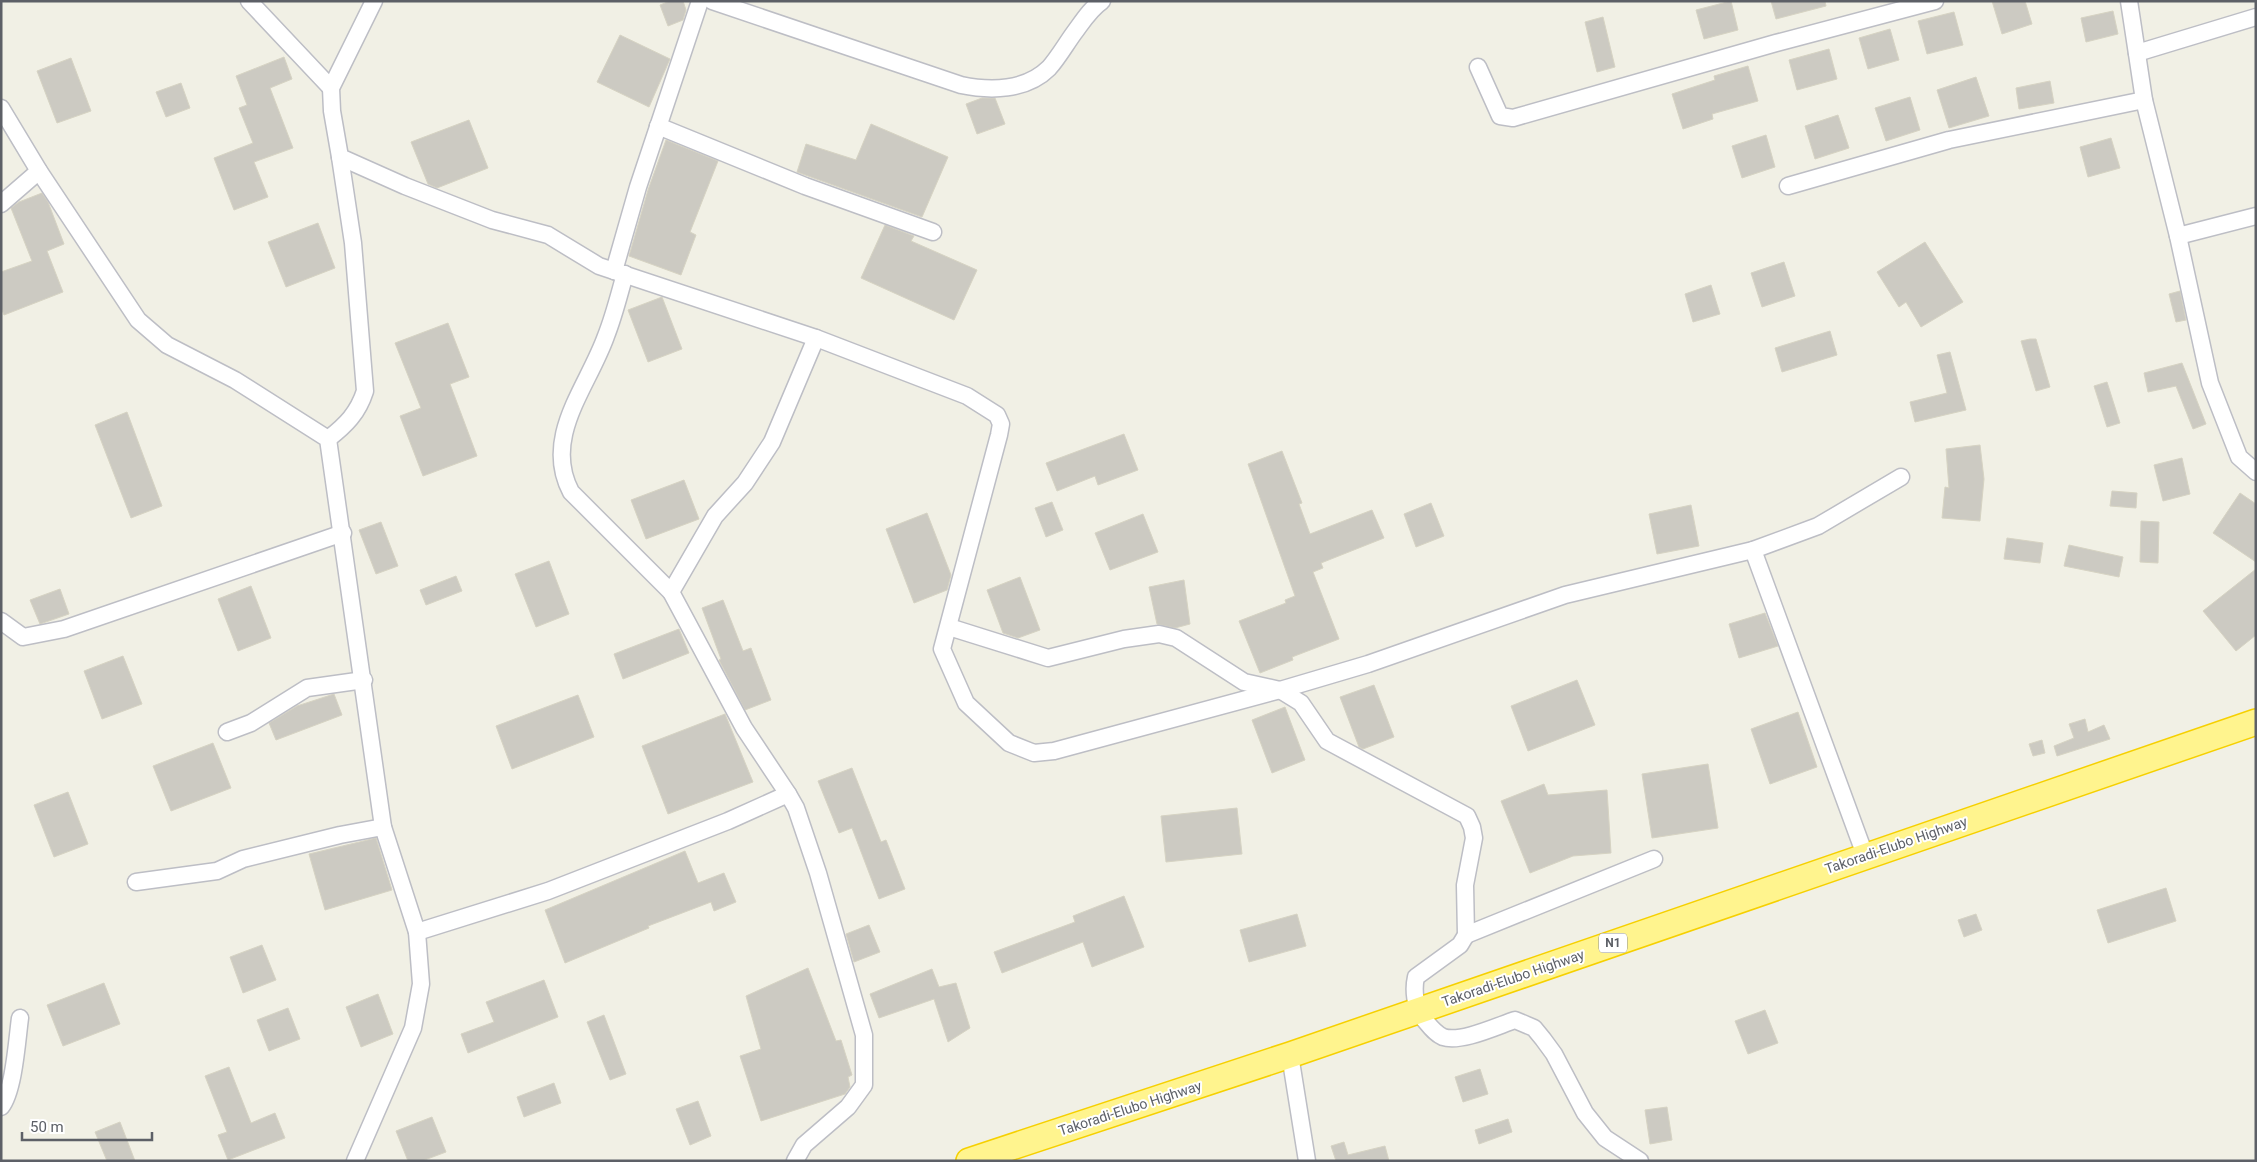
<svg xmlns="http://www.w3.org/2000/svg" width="2257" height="1162" font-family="Roboto,sans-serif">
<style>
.building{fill:#cccac2;stroke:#d6d3c3}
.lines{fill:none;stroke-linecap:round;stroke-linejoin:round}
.minor-casing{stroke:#bdbec5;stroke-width:19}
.highway-casing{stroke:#f6d000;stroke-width:28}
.minor{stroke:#fff;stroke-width:16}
.highway{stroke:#fff48e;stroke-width:25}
.labels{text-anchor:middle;stroke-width:4;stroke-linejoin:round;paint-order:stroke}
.shield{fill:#fff;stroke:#8e9095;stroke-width:1}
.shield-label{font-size:12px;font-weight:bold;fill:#5d6067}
.street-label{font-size:14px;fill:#5d6067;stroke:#fff}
</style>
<rect width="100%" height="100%" fill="#f1f0e5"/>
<g class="building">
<path d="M670,1h13l3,9 -3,10 -15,6 -8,-21z"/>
<path d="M1731,1l7,29 -34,9 -8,-29z"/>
<path d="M1771,1h54l1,5 -50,13z"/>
<path d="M1992,1h33l7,23 -30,10z"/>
<path d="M2113,11l5,23 -32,8 -5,-24z"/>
<path d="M1954,12l9,33 -36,9 -9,-33z"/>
<path d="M1603,17l12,50 -18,5 -12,-50z"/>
<path d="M1890,29l9,31 -31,9 -9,-31z"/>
<path d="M620,35l50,24 -21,48 -52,-25z"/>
<path d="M1829,49l8,30 -40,11 -8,-30z"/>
<path d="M284,57l8,22 -22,9 23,60 -39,14 14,35 -34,13 -20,-52 39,-15 -14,-35 8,-3 -11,-29z"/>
<path d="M71,58l20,53 -34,12 -20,-52z"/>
<path d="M1748,66l10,35 -46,13 1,5 -30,10 -11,-35 43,-14 -1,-4z"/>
<path d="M1976,77l13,39 -40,12 -12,-38z"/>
<path d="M2050,81l4,22 -35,6 -3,-21z"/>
<path d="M181,83l9,25 -24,9 -10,-25z"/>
<path d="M1910,97l10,33 -34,11 -11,-33z"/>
<path d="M982,98h13l10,26 -28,10 -11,-30z"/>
<path d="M1838,115l11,33 -34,11 -10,-33z"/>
<path d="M469,120l19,48 -51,20 -9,-4 -17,-42z"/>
<path d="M871,124l77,33 -26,60 -125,-45 9,-28 50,16z"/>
<path d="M1766,135l9,32 -33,11 -10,-32z"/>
<path d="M2111,138l9,30 -32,9 -8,-30z"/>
<path d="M666,140l52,21 -28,71 6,3 -15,40 -52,-19 19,-66z"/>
<path d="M42,193l6,9 16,42 -17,7 16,41 -59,23 -3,-8v-35l31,-11 -21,-53 8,-6z"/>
<path d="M318,223l17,45 -49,19 -18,-45z"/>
<path d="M885,225l29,11 -3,5 66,29 -23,50 -93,-42z"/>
<path d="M1925,242l38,60 -42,25 -15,-25 -7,5 -22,-35z"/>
<path d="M1784,262l11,34 -33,11 -11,-34z"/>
<path d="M1711,285l9,29 -27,8 -8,-28z"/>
<path d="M2180,291l6,29 -10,2 -7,-28z"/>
<path d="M662,297l20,52 -34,13 -20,-52z"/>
<path d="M448,323l21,54 -19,7 27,72 -54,20 -23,-60 21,-8 -26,-65z"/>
<path d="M1830,331l7,24 -55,17 -7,-24z"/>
<path d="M2030,339h6l14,48 -14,4 -15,-50z"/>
<path d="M1950,352l16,58 -51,12 -5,-20 37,-9 -10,-38z"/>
<path d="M2182,363l24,61 -13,5 -17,-43 -28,6 -4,-19z"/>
<path d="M2107,382l13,41 -13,4 -13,-41z"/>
<path d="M127,412l35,94 -31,12 -36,-93z"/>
<path d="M1124,434l14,36 -40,15 -3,-9 -38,15 -11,-28z"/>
<path d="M1980,445l4,34 -4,42 -38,-3 3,-31 4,1 -3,-39z"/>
<path d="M1282,451l20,52 -3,1 11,30 62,-24 12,28 -63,25 2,5 -10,4 26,67 -47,18 1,3 -33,13 -21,-52 47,-18 -1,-3 10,-4 -47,-132z"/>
<path d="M2182,458l8,36 -27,7 -9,-36z"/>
<path d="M684,480l15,39 -53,20 -15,-39z"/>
<path d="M2112,491l25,2 -1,15 -26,-2z"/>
<path d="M2240,493l16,11v58l-43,-29z"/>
<path d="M1052,502l11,28 -17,7 -11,-29z"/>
<path d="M1431,503l13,33 -28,11 -12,-33z"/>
<path d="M1691,505l8,41 -42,8 -8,-40z"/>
<path d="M927,513l24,62 -4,15 -33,13 -28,-74z"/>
<path d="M1143,514l15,38 -48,18 -15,-37z"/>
<path d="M2141,521l18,1 -1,41 -18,-1z"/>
<path d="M381,522l17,44 -22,8 -17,-44z"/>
<path d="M2007,538l36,5 -3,20 -36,-4z"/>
<path d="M2069,545l54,12 -4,20 -55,-11z"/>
<path d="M549,561l20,53 -33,13 -21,-53z"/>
<path d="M2256,569v66l-20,16 -33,-40z"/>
<path d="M456,576l6,15 -36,14 -6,-15z"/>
<path d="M1020,577l20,53 -22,8 -15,-5 -16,-43z"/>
<path d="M1184,580l6,44 -15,4 -18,-4 -8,-37z"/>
<path d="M251,586l20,52 -33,13 -20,-52z"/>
<path d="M60,589l9,25 -29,10 -10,-24z"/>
<path d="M723,600l20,51 8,-3 20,52 -26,10 -26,-50 2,-1 -19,-51z"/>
<path d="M1765,613l13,33 -39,12 -10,-34z"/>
<path d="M679,629l10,24 -66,26 -9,-25z"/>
<path d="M123,656l19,48 -40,15 -18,-48z"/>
<path d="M1577,680l18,45 -67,26 -17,-45z"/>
<path d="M1374,685l20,52 -31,12 -4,-2 -19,-50z"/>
<path d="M334,694l8,21 -66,25 -7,-17 28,-17z"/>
<path d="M578,695l16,42 -82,32 -16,-43z"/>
<path d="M1285,707l20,53 -33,13 -20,-53z"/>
<path d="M1798,712l19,55 -47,17 -19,-55z"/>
<path d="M725,714l28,68 -85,32 -26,-68z"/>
<path d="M2085,719l3,13 16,-7 6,14 -53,17 -3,-10 20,-8 -5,-14z"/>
<path d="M2042,740l3,13 -12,3 -4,-12z"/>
<path d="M213,743l18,45 -60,23 -18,-45z"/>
<path d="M1708,764l10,64 -66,10 -10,-64z"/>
<path d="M852,768l29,74 5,-2 19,49 -26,10 -27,-71 -13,5 -21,-52z"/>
<path d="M1544,784l4,11 59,-5 4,63 -38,3 -43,17 -29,-72z"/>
<path d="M68,792l20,52 -34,13 -20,-52z"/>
<path d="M1237,808l5,46 -76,8 -5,-46z"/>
<path d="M376,838l16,52 -67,20 -16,-56z"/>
<path d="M685,851l13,32 26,-10 12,29 -22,9 -3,-9 -63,24 1,2 -84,35 -20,-53z"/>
<path d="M2166,888l10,33 -68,22 -11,-33z"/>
<path d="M1124,896l20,51 -52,20 -9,-25 -81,31 -8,-21 81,-30 -2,-6z"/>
<path d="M1297,914l9,32 -57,16 -9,-32z"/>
<path d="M1976,914l6,16 -18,7 -6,-17z"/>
<path d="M869,925l11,27 -26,10 -8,-28z"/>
<path d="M262,945l14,35 -33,13 -13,-36z"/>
<path d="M808,968l28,73 5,-1 11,35 -4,2 2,10 -5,7 -84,27 -21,-65 21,-7 -15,-53z"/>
<path d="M932,969l7,18 17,-4 14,45 -22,14 -14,-43 -55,19 -9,-24z"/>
<path d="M544,980l14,37 -90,36 -7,-19 33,-12 -8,-20z"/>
<path d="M104,983l16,41 -57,22 -16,-41z"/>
<path d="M378,994l15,40 -32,13 -15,-40z"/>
<path d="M288,1008l12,31 -31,12 -12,-31z"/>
<path d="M1765,1010l13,33 -30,11 -13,-33z"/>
<path d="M604,1015l22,59 -16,6 -23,-58z"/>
<path d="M229,1067l22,56 24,-10 10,25 -57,22 -10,-25 9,-3 -22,-56z"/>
<path d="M1480,1069l8,25 -25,8 -8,-25z"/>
<path d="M554,1083l7,20 -37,14 -7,-20z"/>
<path d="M698,1101l13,35 -21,9 -14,-36z"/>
<path d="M1667,1107l5,33 -22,4 -5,-34z"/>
<path d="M432,1117l14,35 -24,9h-14l-12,-30z"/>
<path d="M1508,1119l4,13 -33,12 -4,-14z"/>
<path d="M120,1122l15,39h-28l-12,-29z"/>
<path d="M1344,1142l4,13 37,-9 4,15h-53l-5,-15z"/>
</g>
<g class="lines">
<defs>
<g id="minor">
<path d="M249,1l82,87"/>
<path d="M374,1l-43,87 1,23 8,46 65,29 87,34 56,15 51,31 217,72 151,58 30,19 4,9 -2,11 -57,214 24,54 43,40 25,10 20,-2 226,-61 88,-26 197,-69 188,-45 65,-24 83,-49"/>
<path d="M712,1l249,84c29,6 65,6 88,-17 9,-10 17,-24 25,-35 9,-12 16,-24 28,-32"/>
<path d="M2129,1l15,99 34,136 32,147 29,74 17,15"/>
<path d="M2137,53l119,-36"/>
<path d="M1478,67l22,49 13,2 263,-75 159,-42"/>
<path d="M1,108l38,63 99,149 29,25 68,35 93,59 55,388 34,105 4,52 -8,44 -58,133"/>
<path d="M658,126l147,60 128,46"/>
<path d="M1788,186l161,-46 195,-40"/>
<path d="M1,204l38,-33"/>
<path d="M2178,236l78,-20"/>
<path d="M614,271l24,-84 62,-186"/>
<path d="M625,274c-6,21 -11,42 -19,62 -18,51 -64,101 -35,156l100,100 73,136 44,66 8,14 22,65 46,162v50l-16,22 -44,38 -9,16"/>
<path d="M328,439c18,-14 30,-26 37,-48l-12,-148 -13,-86"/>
<path d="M1753,550l112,305"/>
<path d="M671,592l44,-76 30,-33 27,-41 44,-104"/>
<path d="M1,621l22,16 41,-8 279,-96"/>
<path d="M949,627l99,31 76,-19 35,-5 17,4 68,44 36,8 21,13 26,38 140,75 5,11 2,11 -9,47 1,50 -6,10 -44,32c-3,13 -1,30 7,41 6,7 11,15 20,19 18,6 54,-11 72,-17l19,8 9,11 11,15 31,59 20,25 35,23"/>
<path d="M227,732l24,-9 56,-35 57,-8"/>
<path d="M136,882l81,-11 26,-12 97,-24 43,-8"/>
<path d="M417,932l131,-41 180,-70 60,-27"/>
<path d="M1466,935l188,-76"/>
<path d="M1290,1055l17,106"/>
<path d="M1,1107c13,-16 16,-67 19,-89"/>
</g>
<path id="highway" d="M969,1161l321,-106 966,-333"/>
</defs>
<use href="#minor" class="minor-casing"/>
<use href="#highway" class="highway-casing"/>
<use href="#minor" class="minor"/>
<use href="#highway" class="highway"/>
</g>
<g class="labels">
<rect class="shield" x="1599" y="933.5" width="28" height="19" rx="4"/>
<g class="shield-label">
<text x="1613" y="947">N1</text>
</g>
<g class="street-label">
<text transform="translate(1896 845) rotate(-19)" y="5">Takoradi-Elubo Highway</text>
<text transform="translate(1513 978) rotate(-19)" y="5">Takoradi-Elubo Highway</text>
<text transform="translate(1130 1108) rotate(-18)" y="5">Takoradi-Elubo Highway</text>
</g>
</g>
<rect width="2257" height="1162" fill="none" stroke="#5d6067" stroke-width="5"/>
<path d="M22 1132v8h130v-8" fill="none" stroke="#5d6067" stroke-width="2.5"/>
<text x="30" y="1132" font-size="15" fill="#5d6067" stroke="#ffffff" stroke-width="4" paint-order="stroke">50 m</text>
</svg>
